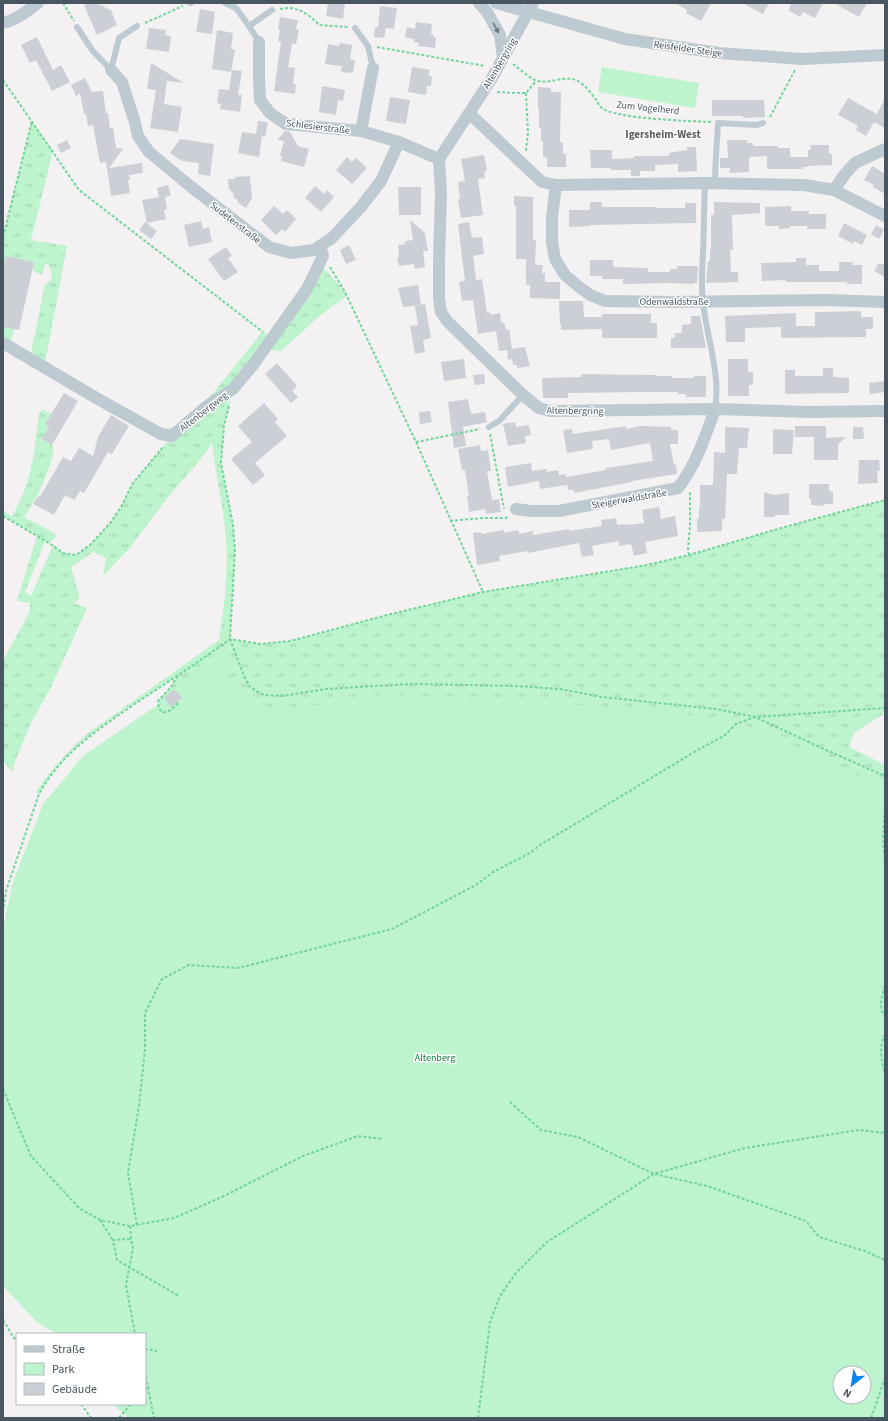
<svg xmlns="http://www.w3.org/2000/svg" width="888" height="1421" font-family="'Source Sans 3',sans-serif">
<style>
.grass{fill:url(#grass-tufts);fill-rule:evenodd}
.park{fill:#bdf3cd;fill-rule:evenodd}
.building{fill:#ccd0d6}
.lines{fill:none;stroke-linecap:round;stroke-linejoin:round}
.path{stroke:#71d59b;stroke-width:2;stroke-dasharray:3 2;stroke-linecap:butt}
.service{stroke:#bdcad1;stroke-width:6}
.minor{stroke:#bdcad1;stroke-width:12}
.oneway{fill:#6a7982}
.labels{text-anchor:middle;stroke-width:3;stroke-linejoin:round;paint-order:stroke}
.street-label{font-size:10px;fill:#475660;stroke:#fff}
.park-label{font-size:10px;fill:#0f8440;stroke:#fff}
.neighbourhood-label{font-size:11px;font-weight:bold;fill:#5c6266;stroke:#fff}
</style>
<defs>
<pattern id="grass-tufts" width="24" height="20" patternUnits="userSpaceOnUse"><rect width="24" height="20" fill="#bdf3cd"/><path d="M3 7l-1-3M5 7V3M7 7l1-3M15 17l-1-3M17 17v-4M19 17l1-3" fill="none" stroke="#a4d2b3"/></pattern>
</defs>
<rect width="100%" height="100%" fill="#f3f1f1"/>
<g class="grass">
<path d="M32,121l21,30 -22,89 36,6 -22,117 116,65h10l9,-4 21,-19 13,-13 49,-61 9,7 48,-74 25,28 2,4 -24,17 -42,38 -16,-2 -32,40 -9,37 -3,37 12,62 2,26 -5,88 31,5 29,-3 97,-26 96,-23 164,-27 42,-10 99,-29 97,-26v213l-31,20 -5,14 36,18v269l-727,-326v-7l13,-14 7,-12c-48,33 -111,66 -139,119l-3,-2c14,-22 32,-41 51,-58l132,-94c6,-37 10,-74 6,-112 -3,-28 -10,-56 -13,-85l-8,12 -35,41 -41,54 -25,26 3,-18 -13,-6 -22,15 9,31 -6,5 13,5 -36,79 -21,38 -14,34 -4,13 -9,-12v-99l26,-48 1,-10 -13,-2 20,-65 -34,-20v-5l9,5c8,-13 14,-28 18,-43 5,-19 6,-40 9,-59l3,-5 9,5 -6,10 4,3 -7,12 10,6 2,4c-5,25 -16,47 -30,68l30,16 2,4 -7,6 -4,-2 -20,51 6,4 22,-51 10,8 13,2 14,-10 21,-23 10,-15 12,-24 39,-47 -139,-75 -1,-14 13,-62 6,-5 1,-7 -4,-9h-3l-3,11 -10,-5 1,-8 -27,-6 -3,11v-30zM174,689l5,5 -8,13 -7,-9z"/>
<path d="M3,327l11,2 -4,18 -7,-4z"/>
</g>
<g class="park">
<path d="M602,67l97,16 -4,25 -97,-16z"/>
<path d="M221,658l13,27 25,20 30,5 87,-15 118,2 241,23 116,53 34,11v634h-756l-17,-14h33v-70h-88l-20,-12 -34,-36v-358l9,-43 31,-81 41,-49 87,-59zM840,1373h24v24h-24z"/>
</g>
<g class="building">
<path d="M89,3h7l15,7 6,15 -20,10 -13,-30z"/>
<path d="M328,3h17l-2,16 -17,-3z"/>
<path d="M675,3h36l-10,18 -15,-8 1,-3z"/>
<path d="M742,3h27l-6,11z"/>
<path d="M787,3h36l-8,15 -12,-6 -3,5 -12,-7 3,-5z"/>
<path d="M834,3h33l-8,14z"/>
<path d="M380,6l17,2 -3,21 -8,-1 -2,10 -10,-1 1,-10h4h-1z"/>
<path d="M200,9l15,3 -3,22 -16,-2z"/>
<path d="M280,17l18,3 -2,9 3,1 -3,14h-4l-4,23 7,1 -2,16 3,1 -1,9 -21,-3 7,-49 -3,-1 2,-11h-2z"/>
<path d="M416,22l16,2 -1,10h2v3h3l-1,11 -17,-2 1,-3 -5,-1v-3l-9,-2 2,-10 8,2z"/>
<path d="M149,28l17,2 -1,5 6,1 -2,16 -23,-3z"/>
<path d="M217,30l16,3 -2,16 4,1 -4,22 -19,-3z"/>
<path d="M37,37l16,33 8,-5 9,17 -18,9 -16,-31 -6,3 -9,-18z"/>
<path d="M340,43l12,2 -2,14 5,1 -2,13 -12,-1 1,-6 -17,-2 3,-20 11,2z"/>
<path d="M151,63l33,20 -17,-2 -3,23 18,3 -4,25 -28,-4 6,-38 -9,-1z"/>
<path d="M412,67l18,3 -2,6h4l-1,10h-4l-1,9 -18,-3z"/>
<path d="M232,70l10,1 -4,24h4l-2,17 -20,-3 1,-5 -4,-1 2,-14 10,1z"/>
<path d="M85,78l7,14 11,-1 3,22h2l2,15h3l3,20 7,1 -14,19 33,-5 1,10 -14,2 1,5h-2l2,13 -19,3 -5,-34 -6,1 -7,-38 -5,1 -2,-12h-2l-4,-21 -4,3 -5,-11z"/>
<path d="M322,86l23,4 -2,11 -5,-1 -2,15 -17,-3z"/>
<path d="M538,87l13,1v4h10l-1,50h3v12h3v13h-19v-10h-4v-16h-2v-13h-2v-19h-1z"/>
<path d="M390,97l20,3 -4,24 -20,-3z"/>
<path d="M848,98l29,16 8,-16v30l-11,-6 -8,14 -10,-6 2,-4 -20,-11z"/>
<path d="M712,100h52l1,17 -22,1v-2h-31z"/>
<path d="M258,121l10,1 -3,15 -3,-1 -3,21 -21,-4 4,-21 14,2z"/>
<path d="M285,131l5,1 8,14 11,3 -5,18 -23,-6 1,-4 -2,-1 4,-15 -7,-1z"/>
<path d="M180,139l34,5 -4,32 -12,-2 1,-11 -17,-2 -12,-8z"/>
<path d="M67,140l4,8 -10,5 -4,-8z"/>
<path d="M727,140h20v3h6v3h25v2h12v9h18v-7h3l-1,-5h19v9h3v11l-24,1v1h-5v2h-36v-13l-18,1v15l-19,1v-5h-10v-10h8z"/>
<path d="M687,147h9l1,24 -19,1v-8l-23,1v6h-15v5h-9v-6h-20v-2h-20l-1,-18h22v9l22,-1v-2h35v-3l18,-3z"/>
<path d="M484,155l3,16h-3l1,7 -7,1 5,36 -22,3 -3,-19h2l-2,-17 7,-1 -4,-22z"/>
<path d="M347,157l5,5 4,-4 11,10 -15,16 -16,-14z"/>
<path d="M872,166l13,8v20l-12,-7 1,-2 -10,-5z"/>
<path d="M250,176l2,22 -6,10 -9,-6 1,-2 -5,-3 1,-3 -5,-5 -1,-10h7v-2z"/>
<path d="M168,185l3,11 -6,1 2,12 -3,1 2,9 -19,4 -5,-23 17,-3 -2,-9z"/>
<path d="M315,186l9,8 3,-4 7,7 -13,15 -16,-14z"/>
<path d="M398,187h23v28h-22z"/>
<path d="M514,196l19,1v43h3l-1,25h8l-1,8h3v9h15v17l-30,-1v-13h-4v-26h-10v-53h-2z"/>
<path d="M590,202h12v5h54v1h29v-5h11v20l-106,2v1l-21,1v-17h21z"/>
<path d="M714,202l46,1v10l-28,2 1,35h-3l1,22h7v10l-32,1 2,-22h2v-11h1v-35h3z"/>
<path d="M274,206l9,8 4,-4 9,9 -11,13 -3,-3 -6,6 -15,-15z"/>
<path d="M791,206v5h18v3h17v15h-19v-3h-17v2l-11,1v-3h-14v-19z"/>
<path d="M410,220l15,13 3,18h-5l2,16 -10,2 -1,-5 -15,2 -2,-9h2l-1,-12 7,-1v-3l8,-1z"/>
<path d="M201,221l2,8 6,-2 3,15 -23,5 -5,-22z"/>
<path d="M145,222l12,9 -6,8 -12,-9z"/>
<path d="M469,222l3,16 10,-1 2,17 -11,2 3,24 6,-1 5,34 3,-1v3l10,-2 1,10 3,-1 2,8 3,-1 3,20 13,-2 5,19 -13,2v-3h-4l-1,-6 -4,1 -1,-10 -8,1 -3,-20 -18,3 -5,-34 -11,1 -3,-19 6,-1 -7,-57z"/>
<path d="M844,223l23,12 -5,10 -9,-4v3l-15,-8z"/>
<path d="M876,225l8,5 -5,9 -8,-5z"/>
<path d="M349,245l7,15 -10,4 -6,-14z"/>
<path d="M226,247l6,9 -4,2 10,14 -14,9 -16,-22z"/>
<path d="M6,256l28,6 -15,68 -16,-3v-60z"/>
<path d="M796,258h10v7h13v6h20v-9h14l-1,3h10v19h-15v-2h-61l-1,-2 -23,1 -1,-18 35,-1z"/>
<path d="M590,260h23v7l35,1v4h22v-3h7v-3h21l-1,17h-4v1l-23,-1 -47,1v-5h-21v-3h-12z"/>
<path d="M878,264h7v13l-11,-6z"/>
<path d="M418,285l3,20 -18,2 -5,-19z"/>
<path d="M559,301h24l1,16h18v-3h49v9h6v15h-55v-9l-41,1v-6h-1z"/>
<path d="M425,304l6,34 -8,2 2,12 -10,2 -5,-28 8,-1 -3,-19z"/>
<path d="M861,311v6h12v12h-7v8l-85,1v-11l-36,1v14h-19l-1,-26 71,-3v13h19v-14z"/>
<path d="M691,316h9l6,32h-35v-10h4v-5h7v-8l9,-1z"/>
<path d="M464,359l2,19 -22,3 -3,-19z"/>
<path d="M728,359h20v13h5v13h-4v11h-21z"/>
<path d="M277,363l20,23 -5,5 6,6 -7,6 -26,-29z"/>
<path d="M823,368h10v9l16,1v15l-64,1v-24h10v6h28z"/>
<path d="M484,374l1,10 -10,1 -2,-10z"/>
<path d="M581,374l75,1v1h16v2h22v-2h12v21h-20v-3h-8v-2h-35l-75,1v5h-25l-1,-20 39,-1z"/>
<path d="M885,381v11l-15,2 -1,-11z"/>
<path d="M64,393l14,8 -26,44 -10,-6 7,-12 -4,-3z"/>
<path d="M468,399l3,15 14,-2 2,10 -24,5 3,19 -12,2 -6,-46z"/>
<path d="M264,403l14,16 -3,3 12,14 -32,27 10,12 -12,10 -22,-26 21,-17 -14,-16z"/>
<path d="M430,411l2,11 -12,2 -1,-12z"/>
<path d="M111,415l18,11 -17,28 -4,-2 -24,41 -4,-2 -6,9 -9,-5 -11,20 -21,-11 5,-8 2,1 23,-40 8,4 8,-13 14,8 5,-19z"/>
<path d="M515,422l1,5 13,-2 2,10 -6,1 1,7 -18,3 -5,-22z"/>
<path d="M626,426v3l14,-3 31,1v3h7v14h-8l4,21 2,-1 1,10 -45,7v1l-58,11v-3h-6l-1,-8v3l-27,4 -1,-8 -31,6 -3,-20 26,-4 1,8 15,-2v3l11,-2 1,5 6,-1 1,3 40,-7v-2l47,-7 -3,-18 -39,7 -2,-11 -17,2 1,8 -26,4 -4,-23 9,-1 1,5z"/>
<path d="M795,426h31v12l20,-1 -8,7v16h-24v-23h-19z"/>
<path d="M725,427l24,1 -2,20h-8l-2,26h-10l-2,45h-3v12l-25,1v-13h2v-12h1v-22h13l1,-33 11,1z"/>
<path d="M853,427h10l1,12h-11z"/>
<path d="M773,429l21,1 -2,24h-19z"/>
<path d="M480,445l1,6 7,-1 3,21h-4l5,29 7,-1 2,13 -15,2 -1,-5 -16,3 -2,-16h2l-4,-26h-3l-4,-21z"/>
<path d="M859,460h20l1,11h-3l1,12 -20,1z"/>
<path d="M809,484h20v7l4,1v12h-9v2l-13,-1v-6h-2z"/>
<path d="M764,492l10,3 15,-2v22h-14v2h-11z"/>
<path d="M659,507l2,12 14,-3 3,20 -33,6 2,11 -13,3 -3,-12 -12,2v-5l-27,5 2,9 -12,2 -3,-14 -51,10 -1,-2 -28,5 1,5 -23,4 -4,-32 8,-1 1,2 22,-4v3l14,-3 1,4 14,-3v4l36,-6v2l33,-5 -1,-6 15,-2 1,7 9,-1 2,1 16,-2 -2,-13z"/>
<path d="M174,689l8,9 -11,9 -7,-9z"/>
</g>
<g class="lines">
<g class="path">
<path d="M63,3l11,18"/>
<path d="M280,9c16,-4 29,5 39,16l29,2"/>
<path d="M145,23l38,-17"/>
<path d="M377,47l108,19"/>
<path d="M513,64c7,5 15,13 22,16 12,6 29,-6 43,1 7,4 14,13 19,20 1,2 3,6 5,7 13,11 88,13 109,14"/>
<path d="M3,80l76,110 184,142"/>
<path d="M497,92l19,1h10l10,-12"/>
<path d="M526,93l2,40 -2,18"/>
<path d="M770,117l25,-47"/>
<path d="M3,237l29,-116"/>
<path d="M330,267l15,25 71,150 67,150"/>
<path d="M229,406l-5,20 -3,37 12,62 2,26 -5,88 14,37 5,10 7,5 8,4 18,1 44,-7 48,-3 41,-2 101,2 44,3 42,8 114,12 39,8 71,33 59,26"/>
<path d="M490,434l14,75"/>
<path d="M416,442l64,-13"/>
<path d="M3,516l46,27 14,10 13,2 14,-10 21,-23 10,-15 12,-24 31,-37"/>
<path d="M450,521l32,-3h24l2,-2"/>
<path d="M689,555l-1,-7 2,-22v-34"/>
<path d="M178,703c-8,9 -19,16 -20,-2l13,-14 7,-12"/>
<path d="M885,810l-2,27 2,26"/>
<path d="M3,912l3,-21 33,-97c22,-41 60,-65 97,-91 32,-21 63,-41 94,-64l31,5 29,-3 97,-26 96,-23 164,-27 42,-10 99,-29 97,-26"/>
<path d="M885,986c-3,10 -7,21 0,31"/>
<path d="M885,1034c-6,12 -4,27 0,39"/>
<path d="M3,1089l28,67 48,52 21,12 30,6 44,-8 50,-22 79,-40 55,-20 25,3"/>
<path d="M510,1102l31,28 37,7 76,37 53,12 99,35 13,16 46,14 20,9"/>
<path d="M100,1220l13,20"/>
<path d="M137,1225l-9,-52 11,-67 6,-57v-36l17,-34 27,-14 49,3 154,-39 84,-44 17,-13 37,-19 10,-8 161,-97 23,-12 12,-12 19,-7 130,-9"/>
<path d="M130,1226l1,13 2,9 -7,37 9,49"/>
<path d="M130,1239l-17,1 4,20 62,36"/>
<path d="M3,1320l11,18 3,2"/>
<path d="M145,1349l12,2"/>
<path d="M145,1372l9,46"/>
<path d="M145,1390l4,-4"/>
<path d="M81,1404l10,14"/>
<path d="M119,1418l12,-14"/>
<path d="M478,1418l12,-96 10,-26 16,-23 31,-31 107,-68 91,-26 114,-18 26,3"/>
<path d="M871,1418l14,-40"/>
</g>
<g class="service">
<path d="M190,3h1"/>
<path d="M225,3l11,5 13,18 10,16"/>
<path d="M249,26l23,-16"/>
<path d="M77,27l15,23 19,20"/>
<path d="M355,28l13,18 5,22"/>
<path d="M111,70l8,-32 18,-12"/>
<path d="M705,183c-1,24 -1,47 -2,71 -1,16 -2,33 0,49 4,35 18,72 12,106"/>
<path d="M715,184c0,-21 2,-41 3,-61l39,2 6,-2"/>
<path d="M489,427l10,-6 24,-26"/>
</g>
<g class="minor">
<path d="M479,3l8,9 13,23 3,22"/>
<path d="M496,3l129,36 94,14 83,6 83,-4"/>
<path d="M533,3l-41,75 -53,81 2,34 -2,68v37l2,14 6,9 76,74 16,13 11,3 165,-2 96,3 74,-1"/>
<path d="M3,23c13,-3 25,-12 35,-20"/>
<path d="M259,42v38l1,20 10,13 16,11 75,7 38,11 40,17"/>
<path d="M111,70l11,12 12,37 4,17 11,16 41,34 79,61 22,6 23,-3 18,-12 28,-30 21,-27 18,-39"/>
<path d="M470,114l72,68 14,3 149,-2 99,2 30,5 51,26"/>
<path d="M361,131l12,-63"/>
<path d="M556,185l-4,32v25l3,17 10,16 13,11 12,9 15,6 67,1 155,-2 58,2"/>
<path d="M834,190l11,-16 10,-11 30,-14"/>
<path d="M3,343l95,56 63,35 11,2 35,-30 26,-17 20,-24 54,-76 16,-33 -3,-10"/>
<path d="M516,509l15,2h28l119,-23c18,-23 27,-51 37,-79"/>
</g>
</g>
<defs><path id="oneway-solid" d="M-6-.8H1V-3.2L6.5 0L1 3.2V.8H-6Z"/></defs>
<use class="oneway" href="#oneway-solid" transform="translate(496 28) rotate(61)"/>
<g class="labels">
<g class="street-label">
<text transform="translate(688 48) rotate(8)" y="4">Reisfelder Steige</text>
<text transform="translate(499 63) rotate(-60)" y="4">Altenbergring</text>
<text transform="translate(648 107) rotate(6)" y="4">Zum Vogelherd</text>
<text transform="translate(318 126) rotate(7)" y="4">Schlesierstraße</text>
<text transform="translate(236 222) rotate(38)" y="4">Sudetenstraße</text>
<text x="674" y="305">Odenwaldstraße</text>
<text transform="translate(575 410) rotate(1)" y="4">Altenbergring</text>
<text transform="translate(203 411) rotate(-38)" y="4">Altenbergweg</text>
<text transform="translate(629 498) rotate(-10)" y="4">Steigerwaldstraße</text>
</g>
<g class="park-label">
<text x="435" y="1061">Altenberg</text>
</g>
<g class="neighbourhood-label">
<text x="663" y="138">Igersheim-West</text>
</g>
</g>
<rect width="888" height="1421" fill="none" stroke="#475660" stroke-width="8"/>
<rect x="16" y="1333" width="130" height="72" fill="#ffffff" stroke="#b5bbbf"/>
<rect x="24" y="1346" width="20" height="6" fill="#bdcad1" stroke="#b5bbbf"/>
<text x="52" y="1353" font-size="12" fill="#475660">Straße</text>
<rect x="24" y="1363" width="20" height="12" fill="#bdf3cd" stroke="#b5bbbf"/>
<text x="52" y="1373" font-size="12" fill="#475660">Park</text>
<rect x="24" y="1383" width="20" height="12" fill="#ccd0d6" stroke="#b5bbbf"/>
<text x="52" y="1393" font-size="12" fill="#475660">Gebäude</text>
<g transform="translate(852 1385) rotate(210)"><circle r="19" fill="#ffffff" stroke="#b5bbbf"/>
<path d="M0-3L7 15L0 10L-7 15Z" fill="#0a84f4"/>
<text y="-6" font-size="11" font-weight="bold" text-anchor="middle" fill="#475660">N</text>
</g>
</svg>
